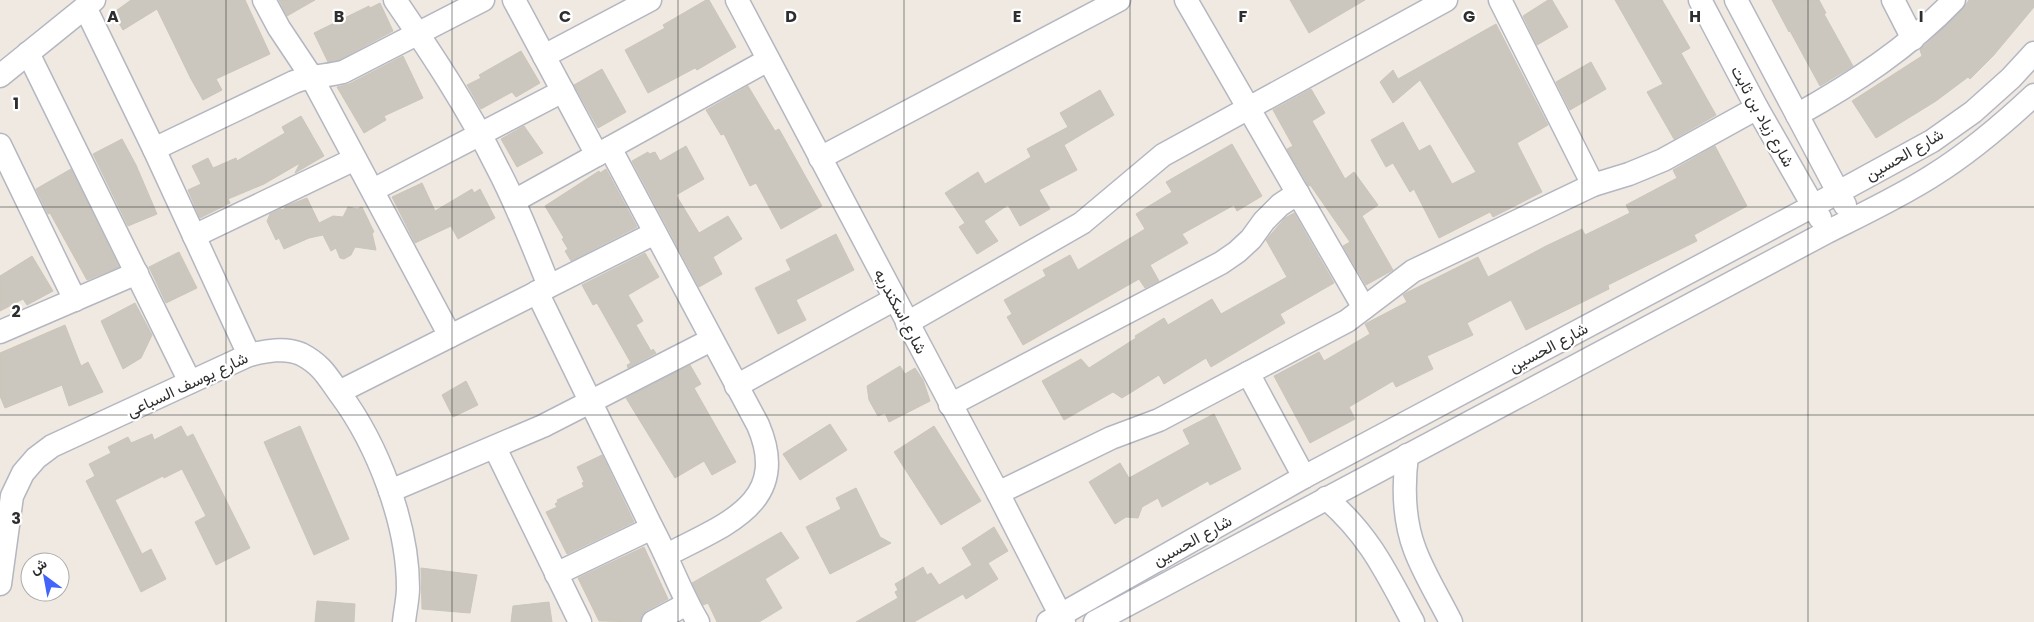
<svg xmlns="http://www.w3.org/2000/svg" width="2034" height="622" font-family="Poppins,Vazirmatn,sans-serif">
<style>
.building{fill:#cbc7bf;stroke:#cbc5ba}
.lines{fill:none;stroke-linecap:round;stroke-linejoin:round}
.minor-casing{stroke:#b4b7c1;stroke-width:25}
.minor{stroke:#fff;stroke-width:22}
.grid{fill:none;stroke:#2e2e2e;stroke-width:1;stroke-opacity:0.55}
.labels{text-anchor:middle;stroke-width:4.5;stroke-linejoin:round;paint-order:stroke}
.street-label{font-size:16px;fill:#2e2e2e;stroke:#fff}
.grid-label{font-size:16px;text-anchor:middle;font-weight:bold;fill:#2e2e2e;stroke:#fff;stroke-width:4.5;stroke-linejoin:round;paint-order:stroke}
</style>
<rect width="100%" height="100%" fill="#efe9e1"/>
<g class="building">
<path d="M131,0h114l25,54 -54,25 6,11 -19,10 -12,-21 -34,-70 -34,21 -10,-17z"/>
<path d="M279,0h36l-28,16z"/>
<path d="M706,0h3l27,47 -39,23 -2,-2 -47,25 -23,-43 40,-22 -2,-3z"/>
<path d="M1290,0h75l-56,33z"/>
<path d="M1548,0h4l16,27 -31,18 -14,-29z"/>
<path d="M1615,0h47l28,48 -9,5 35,62 -42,24 -27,-47 16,-8z"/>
<path d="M1772,0h47l7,13 -2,1 29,52 -33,20 -30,-55 -1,1z"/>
<path d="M1969,0h65v7l-41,49 -23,23 -2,-2 -32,24 -60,37 -24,-37 70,-45 -2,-6 43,-41z"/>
<path d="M380,3l13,28 -54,29 -11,2 -14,-29 55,-27 1,2z"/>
<path d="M1496,24l52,101 -31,18 25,49 -49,25 -3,-5 -51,26 -25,-49 -4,3 -17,-29 -7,4 -15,-27 32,-18 16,29 11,-6 22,39 24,-12 -56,-92 -27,23 -13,-21 13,-12 5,9z"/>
<path d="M521,51l19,32 -24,14 -4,-5 -31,17 -14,-24 14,-7 -2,-3z"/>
<path d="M403,56l20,42 -39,18 2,4 -22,13 -27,-46 12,-3z"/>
<path d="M1591,62l15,27 -36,21 -14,-28z"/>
<path d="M602,69l24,43 -28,16 -24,-43z"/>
<path d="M748,86l27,45 4,-2 43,77 -41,23 -25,-46 -6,3 -26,-52 -3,1 -15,-25z"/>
<path d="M1311,89l14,24 -13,8 33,58 9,-7 24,33 -16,11 31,54 -27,15 -23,-39 7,-4 -39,-56 -3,-1 -21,-36 6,-3 -20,-36z"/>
<path d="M1100,90l14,25 -50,30 13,25 -38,20 11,19 -30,17 -12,-21 -24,16 14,20 -21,13 -18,-27 6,-4 -20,-30 33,-21 7,12 46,-27 -4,-8 41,-22 -8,-14z"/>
<path d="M301,116l23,40 -29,17 5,-10 -36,21 -36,15 2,4 -30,15 -12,-28 13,-6 -9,-18 16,-8 5,10 23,-10 1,3 48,-28 -3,-6z"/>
<path d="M524,126l19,27 -26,14 -16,-28z"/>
<path d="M122,139l14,26 21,49 -29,12 -35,-72z"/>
<path d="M1232,144l30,52 -25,15 -3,-6 -52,29 6,9 -38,22 9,16 -14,7 -6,-9 -116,66 -16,-28 5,-3 -8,-14 42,-24 -3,-6 27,-15 8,15 67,-41 -9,-15 36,-22 -6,-10z"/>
<path d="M686,146l18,33 -28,16 23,38 29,-17 14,23 -29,18 9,17 -23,13 -67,-126 16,-9 1,2 6,-2 5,9z"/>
<path d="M1715,146l32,60 -53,29 3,6 -89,44 1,4 -83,41 -15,-30 -44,23 6,12 -46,21 6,13 -37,18 -3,-6 -44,26 6,12 -45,24 -36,-67 45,-24 5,9 46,-27 -5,-10 42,-22 -4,-7 3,-2 72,-36 10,20 58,-31 36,-17 3,6 45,-22 -4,-8 51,-27 -4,-8z"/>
<path d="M71,169l48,98 -32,13 -37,-67 -2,1 -12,-25z"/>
<path d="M606,169l31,58 -66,34 -6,-10 3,-2 -6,-10 2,-1 -19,-32 54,-35 1,2z"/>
<path d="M422,183l13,28 37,-22 2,4 6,-4 15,29 -37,21 -7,-13 -36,17 -23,-46z"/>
<path d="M307,198l12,25 14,-7 10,1 5,-10 9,2 5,-2 12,25 -2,1 4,17 -21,-3 -4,8 -7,4 -4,-1 -4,-10 -5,3 -8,-16 -14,3 -25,11 -5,-11 -3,2 -9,-19 3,-7 11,-5 2,1 3,-4z"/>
<path d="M1294,213l40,70 -54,31 5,9 -74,44 -5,-9 -42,26 -5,-9 -37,23 -9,-6 -49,28 -22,-39 39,-22 8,9 47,-30 -1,-2 29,-18 4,7 44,-26 9,15 66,-37 -21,-37 19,-22z"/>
<path d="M836,234l18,36 -58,30 10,20 -28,14 -23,-46 36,-18 -5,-10z"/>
<path d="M179,252l18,36 -31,15 -17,-36z"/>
<path d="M645,253l14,24 -31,18 15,26 -7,4 15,26 2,-2 3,4 -28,15 -1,-3 4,-2 -34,-60 -4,2 -11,-20z"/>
<path d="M32,256l21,35 -26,14 -4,-6 -23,12v-35z"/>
<path d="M135,303l17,32 -11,23 -18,11 -22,-48z"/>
<path d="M65,325l16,41 7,-4 15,30 -34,14 -7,-21 -57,23 -5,-12v-43z"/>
<path d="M690,365l11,19 -7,4 42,74 -24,13 -8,-14 -29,17 -49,-80z"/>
<path d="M900,366l5,8 10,-6 8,12 7,21 -41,21 -4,-9 -7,3 -9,-16 -2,-14z"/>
<path d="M466,381l12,24 -25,12 -11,-22z"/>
<path d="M1214,414l27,55 -31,16 -2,-4 -46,26 -4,-9 -16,9 -4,11 -12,-1 -11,7 -26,-42 31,-19 9,15 61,-34 -7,-14z"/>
<path d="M830,424l17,26 -47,30 -17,-26z"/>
<path d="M181,426l6,11 6,-3 57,114 -34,17 -21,-43 11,-6 -24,-47 -18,9 -1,-2 -48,24 27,54 9,-5 15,30 -25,13 -55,-111 9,-5 -6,-12 22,-11 -3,-6 20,-10 3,6 21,-9 2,6z"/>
<path d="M300,426l49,113 -35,16 -50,-113z"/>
<path d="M934,426l47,75 -40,24 -47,-73z"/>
<path d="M602,455l32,67 -67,32 -21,-42 11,-5 -2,-3 3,-2 -1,-2 27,-13 -2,-4 2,-1 -7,-15z"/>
<path d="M856,488l24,49 11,6 -61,31 -24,-47 35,-18 -5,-11z"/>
<path d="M994,527l14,24 -20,12 10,16 -32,20 -3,-5 -49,28h-58l42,-24 -3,-6 3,-2 -3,-6 28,-17 4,8 4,-2 8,12 33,-20 -10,-17z"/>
<path d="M781,532l18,26 -34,21 17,29 -23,14h-42l-9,-19 -5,2 -11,-22z"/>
<path d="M644,547l24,52 -22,12 -4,4 -2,7 -41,-1 -21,-43z"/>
<path d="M421,568l56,7 -7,38 -48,-4z"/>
<path d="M317,601l38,3 -1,18h-39z"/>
<path d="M549,602l3,20h-41l2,-16z"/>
</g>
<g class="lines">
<defs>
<g id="minor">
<path d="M264,0l15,28 32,48 139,260"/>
<path d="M395,0c37,54 73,108 102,167 20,38 36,79 52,119"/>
<path d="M514,0l83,155"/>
<path d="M737,0l261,493 66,129"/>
<path d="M1186,0l178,308"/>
<path d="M1500,0l93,185"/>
<path d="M1700,0l57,108 63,110"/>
<path d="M1736,0l109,205"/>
<path d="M1893,0l20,39"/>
<path d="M85,7l69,142 95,206"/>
<path d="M28,53l162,329"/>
<path d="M544,56l106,-56"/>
<path d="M0,76l94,-76"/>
<path d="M1797,115c57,-32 111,-67 157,-115"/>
<path d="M0,145l75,155"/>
<path d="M610,148l148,277c34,79 -35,100 -91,130"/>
<path d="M154,149l140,-67c16,-6 32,-6 49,-10l140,-72"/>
<path d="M820,158l299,-158"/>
<path d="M373,190l190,-99"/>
<path d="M514,201l254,-141"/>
<path d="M194,236l161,-77"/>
<path d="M537,292l115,236c17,31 28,64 46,94"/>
<path d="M907,323l175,-100 81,-68 283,-155"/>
<path d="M0,332l137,-59"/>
<path d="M1248,373l56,104"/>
<path d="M736,386l159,-87"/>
<path d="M339,392l316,-159"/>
<path d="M950,405l271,-142 16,-11 14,-13 13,-18 16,-16 18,-12"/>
<path d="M495,448l85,174"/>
<path d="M1407,455c-4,32 -4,64 8,95 9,24 24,48 36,72"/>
<path d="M390,491l153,-65 168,-86"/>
<path d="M998,493l113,-55 48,-18 188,-99 66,-50 180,-86 36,-11 34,-14 94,-52"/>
<path d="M1326,498c44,38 60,74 87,124"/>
<path d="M556,574l96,-46"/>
<path d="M0,584l12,-88 11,-23 13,-15 16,-12 197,-91c17,-4 36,-8 52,-1 21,11 26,22 39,40 38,51 68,130 68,194 0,11 -3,23 -4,34"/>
<path d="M653,622l34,-18"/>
<path d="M1048,622l256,-145 509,-271 119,-65 41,-29 38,-34 23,-25"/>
<path d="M1095,622l732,-390c36,-18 72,-35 105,-56 37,-23 70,-51 102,-81"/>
</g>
</defs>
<use href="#minor" class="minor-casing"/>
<use href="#minor" class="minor"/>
</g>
<path class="grid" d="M226,0v622M452,0v622M678,0v622M904,0v622M1130,0v622M1356,0v622M1582,0v622M1808,0v622M0,207h2034M0,415h2034"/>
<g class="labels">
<g class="street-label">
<text transform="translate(1763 116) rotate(61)" y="6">شارع زياد بن ثابت</text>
<text transform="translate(1904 154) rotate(-30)" y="6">شارع الحسين</text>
<text transform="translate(901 311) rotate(62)" y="6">شارع اسكندريه</text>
<text transform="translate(1548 347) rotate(-28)" y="6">شارع الحسين</text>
<text transform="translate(187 384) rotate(-25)" y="6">شارع يوسف السباعى</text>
<text transform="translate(1192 540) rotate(-29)" y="6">شارع الحسين</text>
</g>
</g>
<g class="grid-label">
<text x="113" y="22">A</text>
<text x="339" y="22">B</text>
<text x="565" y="22">C</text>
<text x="791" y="22">D</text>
<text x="1017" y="22">E</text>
<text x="1243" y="22">F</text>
<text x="1469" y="22">G</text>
<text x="1695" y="22">H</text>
<text x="1921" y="22">I</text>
<text x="16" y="109">1</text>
<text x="16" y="317">2</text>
<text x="16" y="524">3</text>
</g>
<g transform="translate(45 577) rotate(328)"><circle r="24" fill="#ffffff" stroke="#ababab"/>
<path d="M0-4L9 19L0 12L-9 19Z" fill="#4264fb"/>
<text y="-8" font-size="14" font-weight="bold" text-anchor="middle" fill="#2e2e2e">ش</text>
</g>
</svg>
